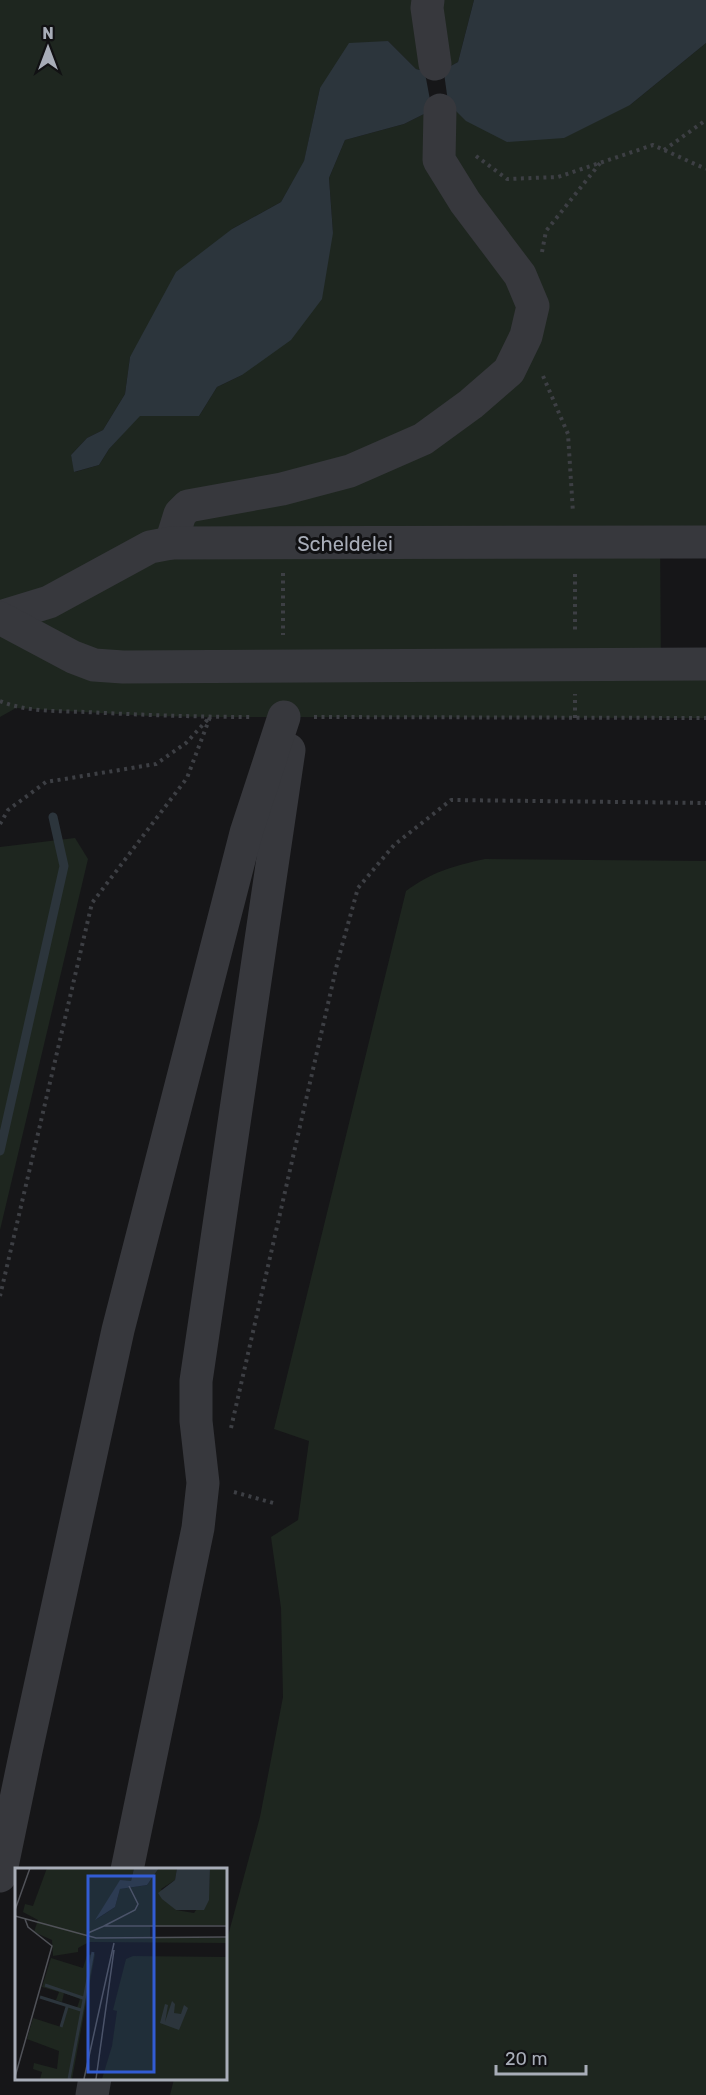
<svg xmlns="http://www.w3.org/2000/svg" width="706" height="2095" font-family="Rubik,sans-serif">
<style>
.green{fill:#1e261f}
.water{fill:#2c353c}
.pier{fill:#161618}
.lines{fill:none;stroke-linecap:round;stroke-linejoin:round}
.stream{stroke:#2c353c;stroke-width:9}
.path{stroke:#3d3f44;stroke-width:4;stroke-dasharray:3 4.5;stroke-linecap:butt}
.minor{stroke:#37383d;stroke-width:33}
.labels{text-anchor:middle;stroke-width:6;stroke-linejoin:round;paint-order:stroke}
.street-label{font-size:20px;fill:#a8adb8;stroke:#111113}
.inset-river{fill:none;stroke:#2c353c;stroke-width:3}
.inset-road{fill:none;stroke:#505258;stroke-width:1.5}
.view{fill:#325cd3;fill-opacity:0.15;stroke:#325cd3;stroke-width:3}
.inset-edge{fill:none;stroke:#a8adb8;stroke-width:3}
</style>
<rect width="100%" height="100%" fill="#161618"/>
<g class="green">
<path d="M0,0h474l-16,62 -22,12 -20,-5 -28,-28 -68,47 -16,74 -23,40 -49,27 -102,128 -5,37 -22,36 -16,8 -16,17 4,17 24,-7 10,-16 31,-34 59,1 18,-29 25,-12 91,-142 -4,-55 16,-38 59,-16 28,-14 198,-5 76,-62v486l-46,1 1,146h45v42l-496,-1 -60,-1 -134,-8 -16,9z"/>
<path d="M75,838l13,21 -88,371v-383z"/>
<path d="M485,859l221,2v1234h-536l4,-16 51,-1v-131l35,-130 23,-120 -2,-89 -10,-71 27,-17 11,-79 -35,-12 132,-538c26,-19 47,-25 79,-32z"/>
</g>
<path class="water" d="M474,0h232v43l-76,62 -66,33 -57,4 -41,-21 -13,-13 -21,2 -28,14 -59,16 -16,38 4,55 -11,66 -31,41 -49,35 -25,12 -18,29h-59l-31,33 -10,16 -25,7 -3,-17 16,-17 16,-8 22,-36 5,-37 46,-85 56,-43 49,-27 23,-41 16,-73 29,-45 39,-2 28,28 20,5 22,-12z"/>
<path class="pier" d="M443,66l6,43 -17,1 -8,-42z"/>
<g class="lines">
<path class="stream" d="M0,1151l64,-285 -11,-49"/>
<g class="path">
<path d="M664,150l42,-30"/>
<path d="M476,156l31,23 51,-2 95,-32 53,24"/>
<path d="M542,252l4,-21 55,-69"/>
<path d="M543,376l25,58 5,79"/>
<path d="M283,573v62"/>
<path d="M575,574v59"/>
<path d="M0,701c26,11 58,10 86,11 56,3 111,5 167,5"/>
<path d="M314,717l392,1"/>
<path d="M575,718v-24"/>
<path d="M0,824l8,-14 38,-28 110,-18 30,-21 24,-26 -23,61 -95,125 -92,393"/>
<path d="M231,1428l107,-468 20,-72 36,-43 57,-45 255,3"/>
<path d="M234,1492l43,12"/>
</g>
<g class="minor">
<path d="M428,0l-1,8 8,56"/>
<path d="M171,543l9,-29 8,-8 94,-17 68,-18 73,-32 48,-35 38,-33 17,-35 7,-30 -13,-31 -55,-73 -26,-42 1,-50"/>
<path d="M0,617l49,-15 101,-55 21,-4 535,-1"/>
<path d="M0,618l73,39 21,8 29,2 583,-3"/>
<path d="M127,1870l71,-342 5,-45 -7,-62v-40l93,-631"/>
<path d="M0,1876l26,-125 92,-421 128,-497 38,-116"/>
<path d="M92,2095l3,-17"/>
</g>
</g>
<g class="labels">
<g class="street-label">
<text x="345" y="551">Scheldelei</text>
</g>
</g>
<g transform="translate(15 1868)">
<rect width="212" height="212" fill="#161618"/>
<path d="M32,0h87l-3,13 -13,3 -21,35 18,-12 5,-18 27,-4 12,-17h18l-2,12 -14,9 15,21 18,3 15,-21 1,-24h16v57l-76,1v12h76v5l-137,-1 -11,6v4l-25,4 -1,-16 -18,-8 4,-12 -15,-8 2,-8 8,2zM80,86l-23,125h-32l2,-7 -9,-3 1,-6 23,6 2,-18 -32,-12 6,-21 28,9 7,-21 9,2 3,-9 -16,-6 -2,9 -6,-2 3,-8 -17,-5 9,-29 32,10 4,-13zM118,88l93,1v122h-124l10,-33 5,-35 -4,-1 13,-51z" fill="#1e261f"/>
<path d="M119,0h25l-12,17 -27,4 -5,18 -20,13 25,-40 11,1zM162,0h33l-1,32 -5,10h-28l-14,-11 -4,-6 17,-13zM157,133l3,3 -1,9 7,1 3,-9 4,3 -9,22 -19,-7 5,-19 3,1 -3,17z" fill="#2c353c"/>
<path class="inset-river" d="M30,117l38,13M25,129l41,13M46,159l6,-20M54,211l24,-127"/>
<path class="inset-road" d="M0,42l15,-42M0,48l81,22 131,-1M89,58l31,-16 3,-6 -9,-18M73,65l16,-7h123M0,209l37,-131 -24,-19 -3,-8M69,211l30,-136M81,211l18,-129"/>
<path class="view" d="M73,8h66v196h-66z"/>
<rect width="212" height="212" class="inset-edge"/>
</g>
<g transform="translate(48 48)" stroke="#111113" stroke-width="4.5" paint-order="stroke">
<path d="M0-4.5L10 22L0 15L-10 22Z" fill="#a8adb8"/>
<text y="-9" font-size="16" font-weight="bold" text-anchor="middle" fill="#a8adb8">N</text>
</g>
<path d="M496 2065v9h90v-9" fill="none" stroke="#a8adb8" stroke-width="3"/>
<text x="505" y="2065" font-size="18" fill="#a8adb8" stroke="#111113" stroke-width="4.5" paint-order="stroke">20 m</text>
</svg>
